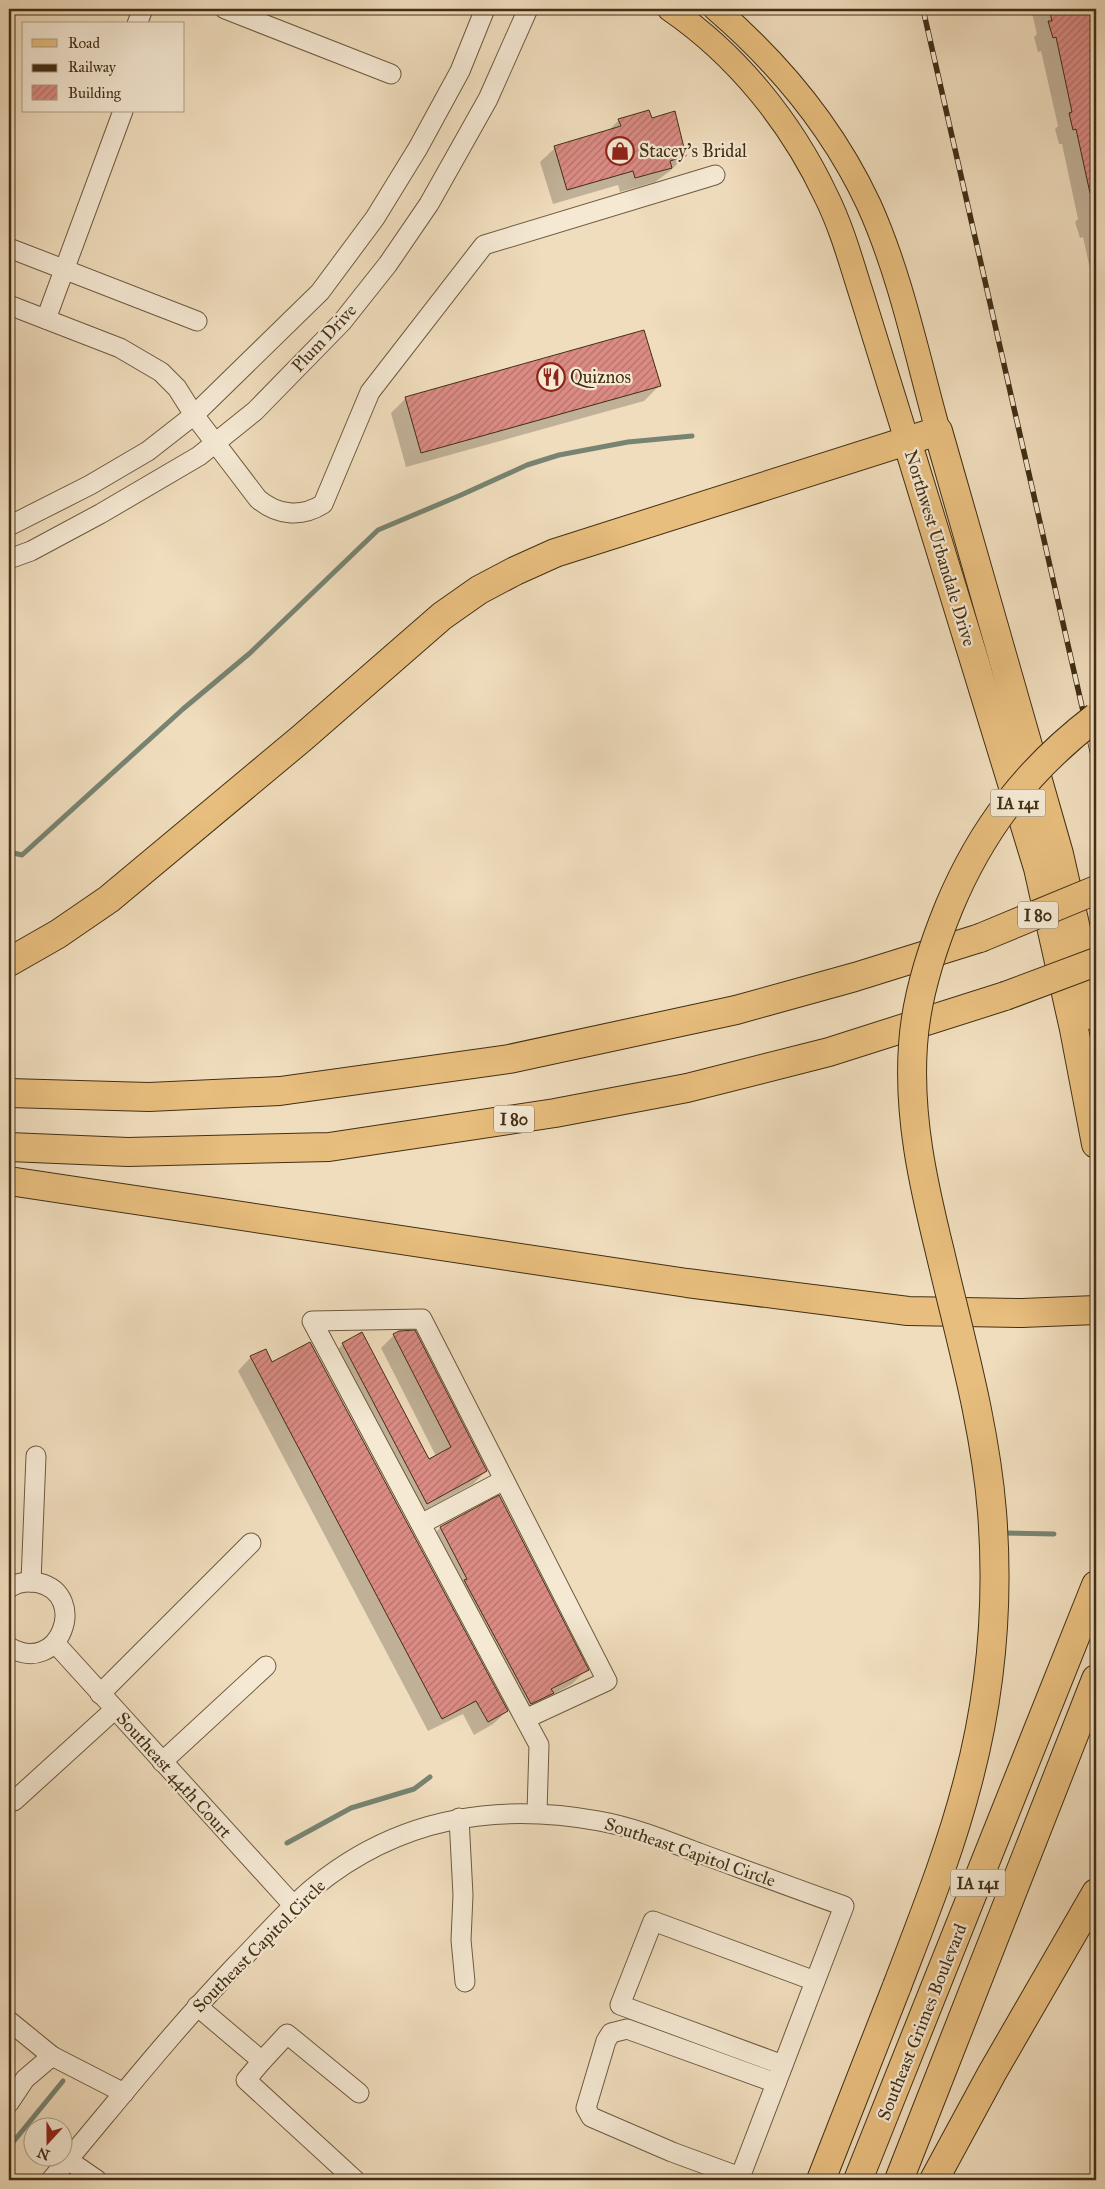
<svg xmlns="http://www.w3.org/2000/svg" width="1105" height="2189" font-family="'IM FELL Great Primer',serif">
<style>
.shadow{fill:#0003}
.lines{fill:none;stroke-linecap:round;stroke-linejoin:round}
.stream{stroke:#778472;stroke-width:5}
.building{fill:url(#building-hatch);stroke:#422f14}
.minor-casing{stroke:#6e5a3e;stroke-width:21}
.major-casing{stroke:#422f14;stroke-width:26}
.highway-casing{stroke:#422f14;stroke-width:30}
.minor{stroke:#f5e9d4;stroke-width:19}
.major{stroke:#e8be7e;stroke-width:24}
.highway{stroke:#e8be7e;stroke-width:28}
.rail-casing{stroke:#422f14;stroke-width:5.5}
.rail{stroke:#f5e9d4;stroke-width:4;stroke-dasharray:11;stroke-linecap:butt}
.highway-bridge-casing{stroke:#422f14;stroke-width:30;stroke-linecap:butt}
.highway-bridge{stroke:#e8be7e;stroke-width:28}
.labels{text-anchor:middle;stroke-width:4.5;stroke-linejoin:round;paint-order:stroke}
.shield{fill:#f5e9d4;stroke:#78674e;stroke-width:1}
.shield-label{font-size:16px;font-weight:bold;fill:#422f14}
.poi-label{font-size:18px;fill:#422f14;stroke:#f5e9d4;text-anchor:start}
.street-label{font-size:18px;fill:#422f14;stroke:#f5e9d4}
</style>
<defs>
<pattern id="building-hatch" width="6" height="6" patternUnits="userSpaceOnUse" patternTransform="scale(1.25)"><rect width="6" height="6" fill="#db8b84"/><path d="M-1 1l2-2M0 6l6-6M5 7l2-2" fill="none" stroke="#b3726b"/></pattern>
</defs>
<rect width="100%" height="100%" fill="#f0ddbd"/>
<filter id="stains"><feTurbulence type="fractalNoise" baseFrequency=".004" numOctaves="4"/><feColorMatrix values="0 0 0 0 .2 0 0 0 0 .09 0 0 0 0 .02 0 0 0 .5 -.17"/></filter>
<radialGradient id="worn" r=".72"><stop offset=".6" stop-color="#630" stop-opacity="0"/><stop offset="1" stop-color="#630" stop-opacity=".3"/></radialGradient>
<g class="shadow">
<path d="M1031,9h65v287l-13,-59 -3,1 -5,-16 3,-3 -16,-75h-3l-4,-15 3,-3 -17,-75 -3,1 -4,-15 3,-3z"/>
<path d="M651,119l34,37 -15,15 -15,11 -35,10 -2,-7 -65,19 -13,-42 15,-14 53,-17 11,-11z"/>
<path d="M659,386l-15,15 -238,66 -15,-54 15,-15z"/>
<path d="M394,1335l92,136 -13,13 -59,32 -84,-159 13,-13 86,116 7,-4 -55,-108z"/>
<path d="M251,1357l256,354 -14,13 -19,11 -11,-21 -35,17 -190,-360z"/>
<path d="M499,1497l88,172 -15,15 -22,12 -13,12 -21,10 -91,-175 15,-15z"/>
</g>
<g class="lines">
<g class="stream">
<path d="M9,852l13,3 161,-146 67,-56 128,-123 83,-35 66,-30 32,-10 69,-13 64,-6"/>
<path d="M1002,1533l52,1"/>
<path d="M287,1843l64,-35 63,-19 16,-12"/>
<path d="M9,2147l54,-66"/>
</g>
</g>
<g class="building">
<path d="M1049,9h47v183l-6,1 -14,-64 -3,1 -4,-17 3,-1 -16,-75 -3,1 -5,-17h4z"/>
<path d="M649,110l3,8 23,-7 11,45 -16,5 2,7 -37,10 -2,-7 -66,19 -13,-44 67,-20 -3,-7z"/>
<path d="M644,330l17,56 -240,67 -16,-56z"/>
<path d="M415,1330l72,141 -60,33 -85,-161 20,-11 67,127 22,-12 -58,-113 6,-3z"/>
<path d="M310,1342l198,369 -20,11 -12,-21 -34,18 -192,-363 16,-7 6,13z"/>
<path d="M499,1495l90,175 -38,19 3,4 -23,11 -67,-124 3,-1 -27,-52z"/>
</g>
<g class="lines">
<defs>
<g id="minor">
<path d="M225,9l166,65"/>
<path d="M137,24l6,-15"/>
<path d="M9,248l188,73"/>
<path d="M9,305l111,43 41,24 16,16 17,27 64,84c19,16 43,19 65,5l47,-112 114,-147 231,-70"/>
<path d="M46,319l77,-208"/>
<path d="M9,526l81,-41 58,-34 46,-36 126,-123 55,-74 43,-70 42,-77 25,-62"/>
<path d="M9,559l22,-8 69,-37 99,-58 56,-45 87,-89 46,-58 41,-60 59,-105 40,-90"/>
<path d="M421,1524l83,-44"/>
<path d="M31,1582l5,-126"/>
<path d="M9,1588c9,-6 19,-7 30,-5 50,12 21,94 -30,64"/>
<path d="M55,1643l239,263"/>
<path d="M100,1694l151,-151"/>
<path d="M525,1719l82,-38 -185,-362 -110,2 213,398 14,26 -2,68"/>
<path d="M162,1762l104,-96"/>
<path d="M14,1801l100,-91"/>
<path d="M459,1818l4,77 -2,45 4,42"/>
<path d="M197,2006l65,55 -16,19 109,100"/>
<path d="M9,2021l43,35"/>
<path d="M262,2061l25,-27 72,59"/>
<path d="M783,2065l-163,-60 33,-84 162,60"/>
<path d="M9,2103l16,-24 27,-23 72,37"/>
<path d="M68,2160l29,20"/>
<path d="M740,2177l-68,-25 -81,-35 -5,-9 20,-67 5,-8 16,-4 149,54"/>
<path d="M51,2180c61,-72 120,-147 185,-215 26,-26 50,-55 78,-78 84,-69 180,-85 285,-66 34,6 68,20 100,32 49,18 97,36 145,53l-105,274"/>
</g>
<g id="major">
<path d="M670,9c67,46 121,113 156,187 16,32 25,66 36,100 15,48 30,96 45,145"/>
<path d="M716,9c64,55 117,119 153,196 32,71 48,151 69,226"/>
</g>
<g id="highway">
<path d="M907,441l131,427 36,161 22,115"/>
<path d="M9,962l49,-28 51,-35 193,-161 140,-122 37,-26 36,-19 40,-18 383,-122 121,423 37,163"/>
<path d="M9,1093l140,4 131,-6 229,-32 227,-49 119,-33 125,-39"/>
<path d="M9,1147l119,5 201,-5 226,-34 132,-25 142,-36 176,-56"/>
<path d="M9,1181l678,102 221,28 114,2 74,-3"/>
<path d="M821,2180l76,-194"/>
<path d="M858,2180l238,-595"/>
<path d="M899,2180l197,-501"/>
<path d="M934,2180l58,-107 104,-180"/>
</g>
</defs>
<use href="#minor" class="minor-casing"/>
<use href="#major" class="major-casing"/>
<use href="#highway" class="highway-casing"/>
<use href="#minor" class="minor"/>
<use href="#major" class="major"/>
<use href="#highway" class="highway"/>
<defs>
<path id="rail" d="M923,9l173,759"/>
</defs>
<use href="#rail" class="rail-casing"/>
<use href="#rail" class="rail"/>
<defs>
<g id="highway-bridge">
<path d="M980,938l116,-48"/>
<path d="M1005,996l91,-34"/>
<path d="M897,1986c26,-68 53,-135 71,-205 23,-87 31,-180 24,-269 -7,-88 -32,-174 -52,-260 -17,-69 -32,-136 -27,-207 3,-48 18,-94 36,-138 33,-79 79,-138 147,-190"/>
</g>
</defs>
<use href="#highway-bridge" class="highway-bridge-casing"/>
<use href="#highway-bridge" class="highway-bridge"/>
</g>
<defs>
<symbol id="shop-ring" viewBox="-11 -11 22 22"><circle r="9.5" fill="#f5e9d4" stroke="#8f2418" stroke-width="1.5"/><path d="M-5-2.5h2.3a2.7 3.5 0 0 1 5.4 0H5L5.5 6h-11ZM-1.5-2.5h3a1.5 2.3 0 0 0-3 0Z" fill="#8f2418"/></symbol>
<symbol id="restaurant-ring" viewBox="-11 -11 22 22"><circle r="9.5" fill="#f5e9d4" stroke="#8f2418" stroke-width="1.5"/><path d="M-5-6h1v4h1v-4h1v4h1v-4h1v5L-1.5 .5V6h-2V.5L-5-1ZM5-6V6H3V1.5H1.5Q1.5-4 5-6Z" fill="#8f2418"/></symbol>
</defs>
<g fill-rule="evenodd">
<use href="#shop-ring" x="604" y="135" width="32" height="32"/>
<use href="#restaurant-ring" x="535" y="361" width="32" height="32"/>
</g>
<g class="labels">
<g class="shield">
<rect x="990.5" y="789.5" width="55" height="27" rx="4"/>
<rect x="1018" y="901.5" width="40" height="27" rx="4"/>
<rect x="494" y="1105.5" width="40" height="27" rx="4"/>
<rect x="950.5" y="1869.5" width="55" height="27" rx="4"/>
</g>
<g class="shield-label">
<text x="1018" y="809">IA 141</text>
<text x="1038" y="921">I 80</text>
<text x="514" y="1125">I 80</text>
<text x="978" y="1889">IA 141</text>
</g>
<g class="poi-label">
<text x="639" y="157">Stacey's Bridal</text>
<text x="570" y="383">Quiznos</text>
</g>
<g class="street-label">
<text transform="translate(324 338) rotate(-47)" y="6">Plum Drive</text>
<text transform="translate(940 548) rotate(73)" y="6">Northwest Urbandale Drive</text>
<text transform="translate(174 1775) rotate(48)" y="6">Southeast 44th Court</text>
<text transform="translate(690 1852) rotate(19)" y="6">Southeast Capitol Circle</text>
<text transform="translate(259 1946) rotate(-45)" y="6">Southeast Capitol Circle</text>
<text transform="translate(922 2022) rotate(-68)" y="6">Southeast Grimes Boulevard</text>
</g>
</g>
<rect width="1105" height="2189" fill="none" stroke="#f0ddbd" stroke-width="30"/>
<rect x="10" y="10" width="1085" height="2169" fill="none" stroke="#422f14" stroke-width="2.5"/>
<rect x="15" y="15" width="1075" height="2159" fill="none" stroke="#422f14"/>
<rect x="22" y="22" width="162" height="90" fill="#f5e9d4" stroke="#ad9f87"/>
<rect x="32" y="39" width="25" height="8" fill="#e8be7e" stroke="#ad9f87"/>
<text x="68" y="48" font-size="15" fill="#422f14">Road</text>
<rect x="32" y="64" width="25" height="8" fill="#422f14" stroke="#ad9f87"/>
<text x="68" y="72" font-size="15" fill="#422f14">Railway</text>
<rect x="32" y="85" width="25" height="15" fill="url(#building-hatch)" stroke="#ad9f87"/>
<text x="68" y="98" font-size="15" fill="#422f14">Building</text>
<g transform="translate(48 2142) rotate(201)"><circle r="24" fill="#f5e9d4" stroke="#ad9f87"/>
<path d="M0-4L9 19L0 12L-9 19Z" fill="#8f2418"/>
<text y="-8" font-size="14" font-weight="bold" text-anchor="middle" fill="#422f14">N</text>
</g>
<rect width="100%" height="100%" filter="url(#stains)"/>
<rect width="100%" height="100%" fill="url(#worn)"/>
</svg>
